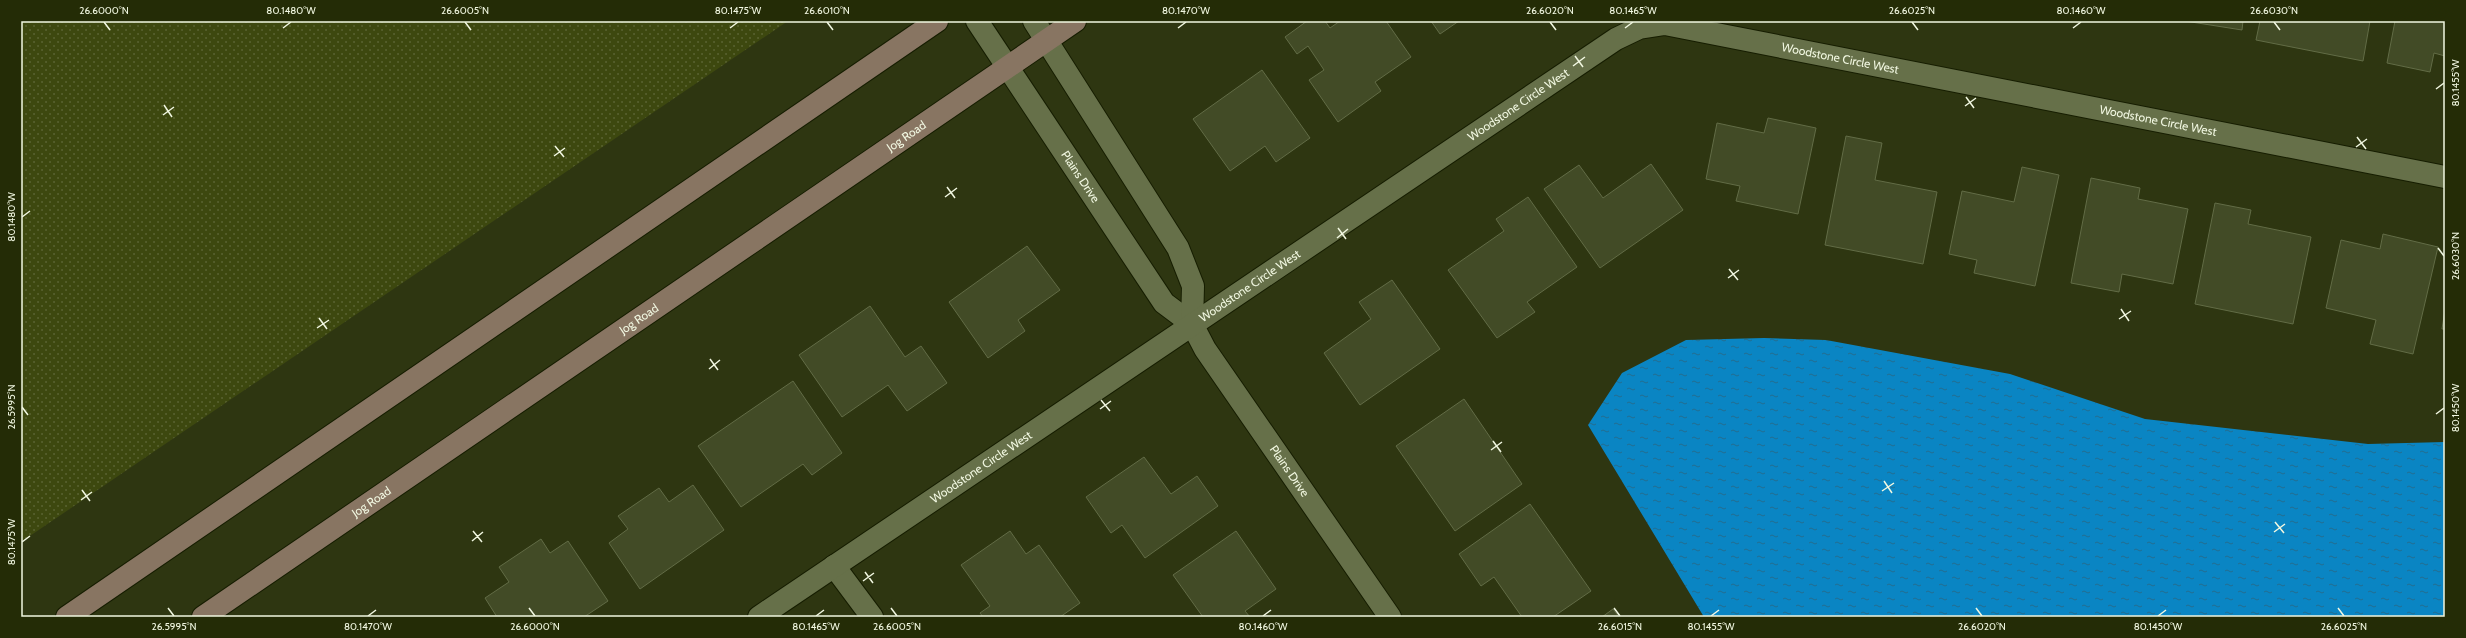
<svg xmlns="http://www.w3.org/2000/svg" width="2466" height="638" font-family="Cabin,sans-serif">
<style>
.grass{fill:url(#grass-dots)}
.water{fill:url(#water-ripples)}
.building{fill:#424b26;stroke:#626c46}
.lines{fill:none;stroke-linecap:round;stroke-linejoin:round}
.minor-casing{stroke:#161d00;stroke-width:24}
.secondary-casing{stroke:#161d00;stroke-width:24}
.minor{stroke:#667049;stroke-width:22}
.secondary{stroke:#887562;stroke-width:22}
.ticks{fill:none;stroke:#f1f7e1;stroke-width:1.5}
.labels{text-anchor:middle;stroke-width:4;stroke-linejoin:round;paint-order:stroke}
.street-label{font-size:12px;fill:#f1f7e1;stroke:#242c06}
.neatline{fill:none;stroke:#f1f7e1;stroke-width:1.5}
.ticks-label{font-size:10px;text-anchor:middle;fill:#f1f7e1}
</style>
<defs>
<pattern id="grass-dots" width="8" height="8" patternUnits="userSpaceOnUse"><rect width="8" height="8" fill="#3d480f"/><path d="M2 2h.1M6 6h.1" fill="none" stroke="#5a6332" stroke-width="1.8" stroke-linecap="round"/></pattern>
<pattern id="water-ripples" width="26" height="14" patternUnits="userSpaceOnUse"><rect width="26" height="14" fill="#0a85c3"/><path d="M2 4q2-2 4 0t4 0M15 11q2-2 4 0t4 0" fill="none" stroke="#236d90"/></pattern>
</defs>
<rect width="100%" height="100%" fill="#2e3611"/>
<path class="grass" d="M21,21h767l-767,521z"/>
<path class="water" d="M1764,338l62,2 184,34 135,45 223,25 77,-2v172l-5,3h-736l-116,-192 34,-52 64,-33z"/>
<g class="building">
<path d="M1307,21h18l5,7 10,-7h46l25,36 -36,25 6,9 -43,31 -29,-42 15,-10 -16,-24 -11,8 -12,-17z"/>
<path d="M1431,21h28l-19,13z"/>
<path d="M2185,21h58l-1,9z"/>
<path d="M2260,21h110l-7,40 -107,-21z"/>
<path d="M2395,21h50v35l-11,-3 -4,19 -43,-9z"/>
<path d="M1262,70l48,68 -34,24 -11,-16 -35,25 -37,-52z"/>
<path d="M1768,118l48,10 -18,86 -62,-13 4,-15 -34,-7 11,-56 47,10z"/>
<path d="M1846,136l36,7 -7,37 62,12 -14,72 -98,-19z"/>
<path d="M1651,164l32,46 -83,58 -56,-79 35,-24 24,33z"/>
<path d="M2022,167l37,8 -24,111 -61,-13 3,-13 -28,-6 13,-63 52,11z"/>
<path d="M2091,178l49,10 -2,11 50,10 -15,75 -51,-10 -3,18 -48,-9z"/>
<path d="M1528,197l49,70 -50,35 8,10 -38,26 -49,-68 56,-39 -8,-12z"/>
<path d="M2215,203l36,7 -3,14 63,13 -18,87 -98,-20z"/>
<path d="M2383,234l55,13 -25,107 -43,-10 6,-24 -50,-12 15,-68 39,9z"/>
<path d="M1027,246l33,44 -42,30 7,11 -37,27 -39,-56z"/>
<path d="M1392,280l48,69 -80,56 -36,-52 47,-34 -12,-17z"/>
<path d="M870,306l35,51 16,-11 26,37 -40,28 -19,-26 -46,32 -43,-62z"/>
<path d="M2445,310v19h-3z"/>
<path d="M793,381l49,72 -30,22 -9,-11 -62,43 -43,-61z"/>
<path d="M1464,399l58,85 -67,47 -59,-85z"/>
<path d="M1144,457l27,37 26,-18 21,30 -73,52 -23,-33 -11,8 -25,-36z"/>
<path d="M693,485l31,45 -84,59 -31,-46 19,-14 -10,-13 41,-28 10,14z"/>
<path d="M1530,504l61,87 -38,26h-31l-28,-40 -13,9 -22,-32z"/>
<path d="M1010,531l16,23 13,-9 41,58 -20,14h-77l-3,-4 10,-7 -29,-41z"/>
<path d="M1236,531l40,58 -31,22 5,6h-47l-30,-42z"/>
<path d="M541,539l9,14 18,-12 40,60 -24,16h-87l-12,-19 24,-16 -10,-15z"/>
<path d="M1613,609l6,8h-17z"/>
</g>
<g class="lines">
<defs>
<g id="minor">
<path id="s1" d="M977,21l187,282 28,21 13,25 185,268"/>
<path d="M1034,21l144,227 15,38 -1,38"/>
<path d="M834,566l38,51"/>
<path id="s2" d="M759,617l857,-578 23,-11 26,-4 780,153"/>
</g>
<g id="secondary">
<path d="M67,617l870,-596"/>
<path id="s3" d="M203,617l872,-596"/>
</g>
</defs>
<use href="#minor" class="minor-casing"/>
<use href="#secondary" class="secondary-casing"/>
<use href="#minor" class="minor"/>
<use href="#secondary" class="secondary"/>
</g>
<path class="ticks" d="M104,22l6,8M465,22l6,8M827,22l6,8M1550,22l6,8M1912,22l6,8M2274,22l6,8M283,28l8,-6M730,28l8,-6M1178,28l8,-6M1625,28l8,-6M2073,28l8,-6M1575,56l8,11M1573,66l12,-9M2436,89l8,-6M1966,97l8,11M164,105l8,12M1965,106l11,-8M163,115l11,-8M2357,137l9,12M555,146l9,11M2356,147l11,-8M554,156l11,-8M947,187l8,11M945,197l12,-9M22,217l8,-6M1338,228l8,11M1337,238l11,-9M2438,248l6,8M1729,269l9,11M1728,278l11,-8M2121,309l8,12M319,318l8,11M2119,319l12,-8M317,328l12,-8M710,359l8,11M709,369l11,-9M1101,400l9,11M22,407l6,8M1100,409l11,-8M2436,414l8,-6M1493,441l8,11M1491,450l11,-8M1884,481l8,12M82,490l8,11M1882,491l12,-8M81,500l11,-8M2275,522l9,11M473,531l9,11M2274,532l11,-8M472,541l11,-9M22,542l8,-6M865,572l8,11M863,581l11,-8M168,608l6,8M529,608l6,8M891,608l6,8M1614,608l6,8M1976,608l6,8M2338,608l6,8M368,616l8,-6M816,616l8,-6M1263,616l8,-6M1711,616l8,-6M2158,616l8,-6"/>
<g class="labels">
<g class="street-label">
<text dy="4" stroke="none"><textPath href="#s2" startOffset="1264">Woodstone Circle West</textPath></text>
<text dy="4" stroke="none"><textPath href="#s2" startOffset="916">Woodstone Circle West</textPath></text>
<text dy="4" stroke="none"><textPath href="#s2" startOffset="1588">Woodstone Circle West</textPath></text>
<text dy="4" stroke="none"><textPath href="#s3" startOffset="852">Jog Road</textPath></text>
<text dy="4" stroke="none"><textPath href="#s1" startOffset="187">Plains Drive</textPath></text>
<text dy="4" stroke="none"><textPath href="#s2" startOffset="592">Woodstone Circle West</textPath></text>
<text dy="4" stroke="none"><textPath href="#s3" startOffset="528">Jog Road</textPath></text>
<text dy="4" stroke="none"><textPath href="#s2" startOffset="268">Woodstone Circle West</textPath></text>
<text dy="4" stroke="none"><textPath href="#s1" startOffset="550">Plains Drive</textPath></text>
<text dy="4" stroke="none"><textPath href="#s3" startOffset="204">Jog Road</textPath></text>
</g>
</g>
<rect width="2466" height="638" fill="none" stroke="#242c06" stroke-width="44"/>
<rect x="22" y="22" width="2422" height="594" class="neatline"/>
<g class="ticks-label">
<text x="104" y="14">26.6000°N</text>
<text x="291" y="14">80.1480°W</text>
<text x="465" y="14">26.6005°N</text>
<text x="738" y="14">80.1475°W</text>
<text x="827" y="14">26.6010°N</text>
<text x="1186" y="14">80.1470°W</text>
<text x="1550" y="14">26.6020°N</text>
<text x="1633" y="14">80.1465°W</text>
<text x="1912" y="14">26.6025°N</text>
<text x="2081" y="14">80.1460°W</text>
<text x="2274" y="14">26.6030°N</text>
<text transform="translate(2455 83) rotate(-90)" y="4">80.1455°W</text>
<text transform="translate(11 217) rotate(-90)" y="4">80.1480°W</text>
<text transform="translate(2455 256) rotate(-90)" y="4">26.6030°N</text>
<text transform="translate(11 407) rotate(-90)" y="4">26.5995°N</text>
<text transform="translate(2455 408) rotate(-90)" y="4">80.1450°W</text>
<text transform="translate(11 542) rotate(-90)" y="4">80.1475°W</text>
<text x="174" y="630">26.5995°N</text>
<text x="368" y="630">80.1470°W</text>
<text x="535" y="630">26.6000°N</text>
<text x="816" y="630">80.1465°W</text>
<text x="897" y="630">26.6005°N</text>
<text x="1263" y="630">80.1460°W</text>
<text x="1620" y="630">26.6015°N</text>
<text x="1711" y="630">80.1455°W</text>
<text x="1982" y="630">26.6020°N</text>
<text x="2158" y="630">80.1450°W</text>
<text x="2344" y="630">26.6025°N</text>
</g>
</svg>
